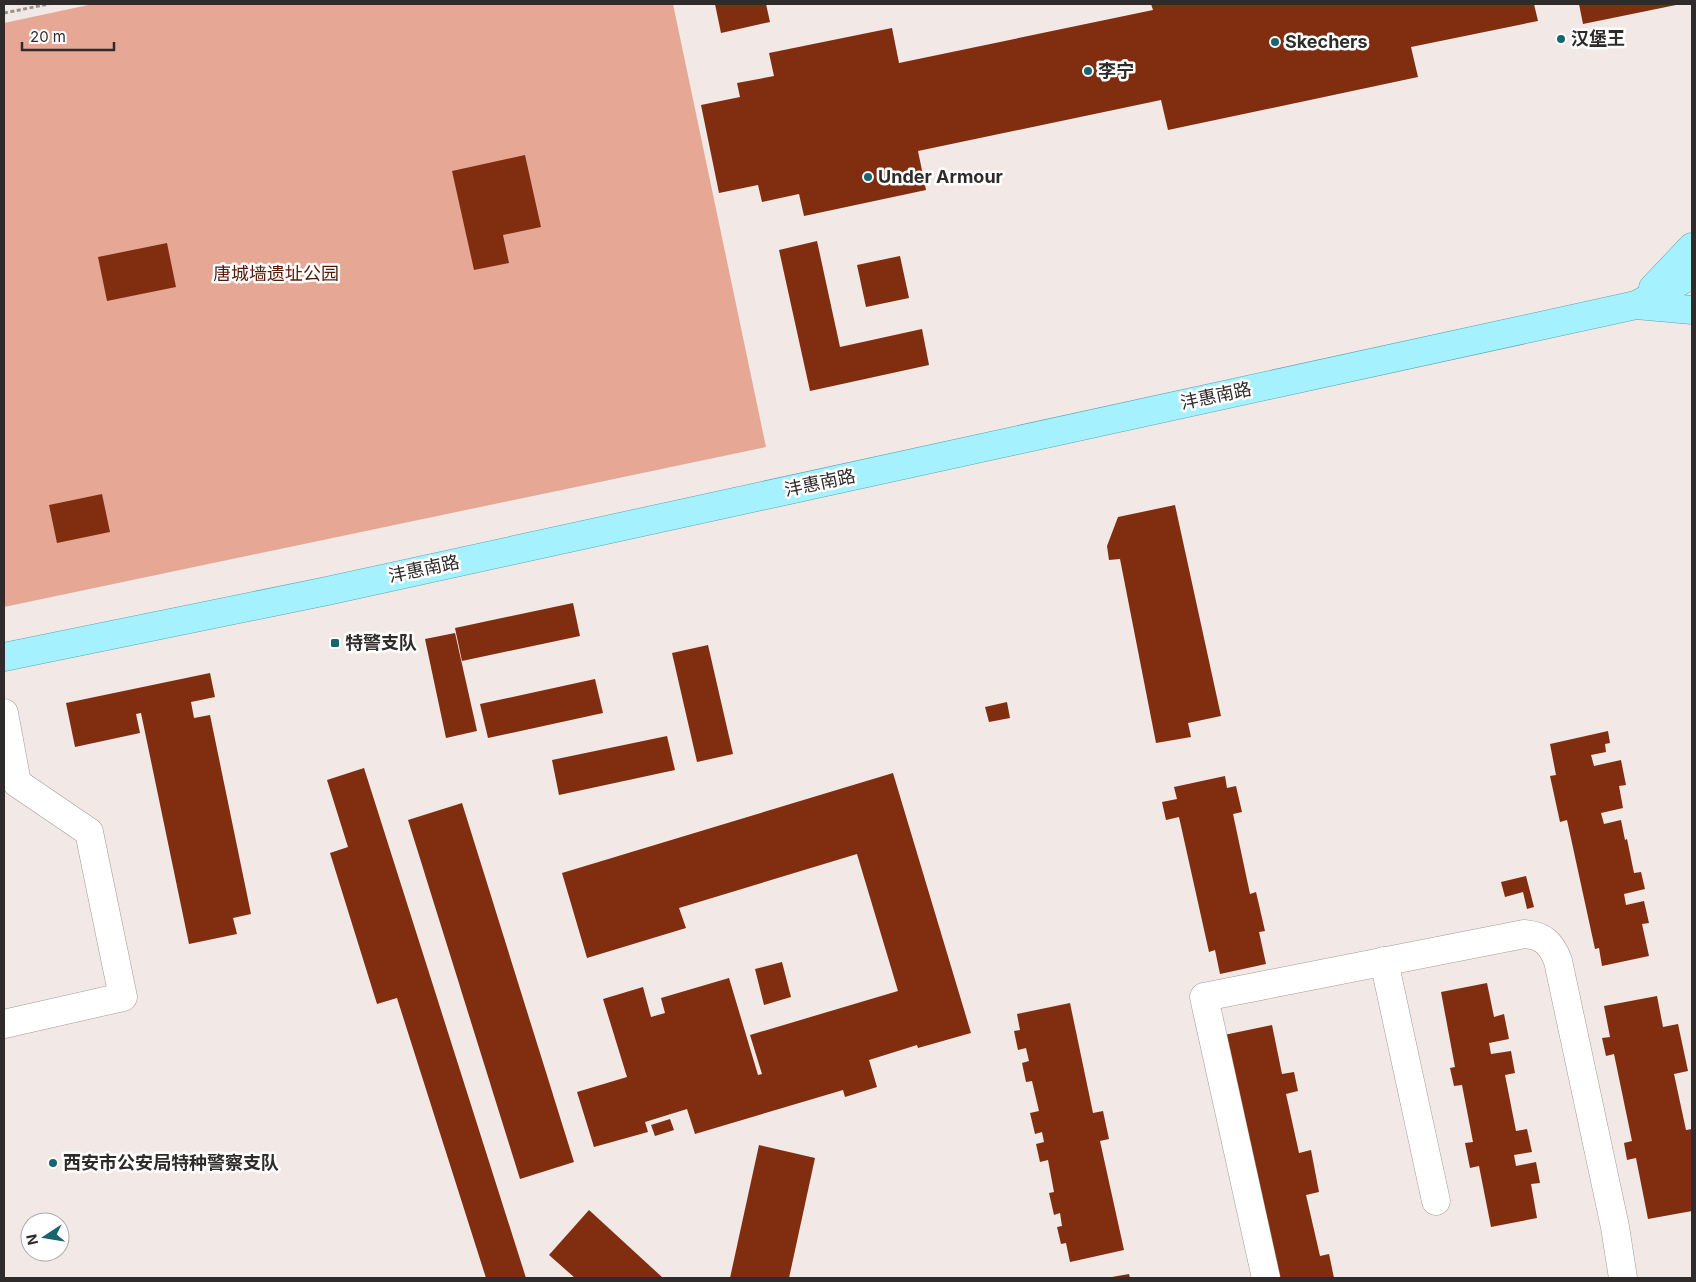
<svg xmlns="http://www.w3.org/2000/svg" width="1696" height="1282" font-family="Inter,'Noto Sans SC',sans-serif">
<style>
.green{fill:#e6a895}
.building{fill:#812d0f}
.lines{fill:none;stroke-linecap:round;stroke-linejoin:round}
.minor-casing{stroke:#a39a96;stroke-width:29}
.major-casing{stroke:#55a6b3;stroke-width:29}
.path{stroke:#98918e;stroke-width:3;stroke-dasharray:4 2.5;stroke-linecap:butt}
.minor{stroke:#fff;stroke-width:28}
.major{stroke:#a5f2fe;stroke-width:28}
.poi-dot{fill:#18646f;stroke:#fff;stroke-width:2}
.labels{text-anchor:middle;stroke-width:5;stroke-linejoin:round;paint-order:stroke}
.poi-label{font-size:18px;font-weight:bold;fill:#2f2b2a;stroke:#fff;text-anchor:start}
.park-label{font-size:18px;fill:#541a05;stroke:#fff}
.street-label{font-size:18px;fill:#2f2b2a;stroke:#fff}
</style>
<rect width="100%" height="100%" fill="#f2e8e5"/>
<path class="green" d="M93,4h580l93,443 -762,160v-584z"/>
<g class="building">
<path d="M715,4h51l4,18 -49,11z"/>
<path d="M1151,4h383l4,17 -127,26 7,30 -250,53 -7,-30 -243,51 8,39 -122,26 -5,-22 -37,8 -4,-17 -39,8 -18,-88 39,-8 -3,-14 37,-7 -5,-23 123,-25 7,35 254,-53z"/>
<path d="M1579,4h97v1l-93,19z"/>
<path d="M525,155l16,72 -38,8 6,28 -35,7 -22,-99z"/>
<path d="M817,241l23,106 82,-18 7,36 -119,26 -31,-141z"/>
<path d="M167,243l9,44 -69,14 -9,-44z"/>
<path d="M900,256l9,42 -43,9 -9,-42z"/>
<path d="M102,494l8,38 -53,11 -8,-38z"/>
<path d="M1175,505l46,211 -33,7 3,14 -35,6 -36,-184 -11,1 -2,-14 11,-29z"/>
<path d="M573,603l7,33 -118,25 -7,-33z"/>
<path d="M455,633l22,98 -31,7 -21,-99z"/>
<path d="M708,645l25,109 -36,8 -25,-109z"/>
<path d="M210,673l5,24 -24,5 3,16 16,-3 41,199 -18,4 4,16 -48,10 -48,-231 -5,1 4,19 -65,14 -9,-44z"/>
<path d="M595,679l8,34 -115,25 -8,-34z"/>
<path d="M1007,702l3,16 -21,4 -4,-15z"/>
<path d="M1608,731l2,12 -5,1 1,8 -15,3 3,11 27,-6 5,25 -7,1 4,22 -22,5 3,11 17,-4 4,20 2,-1 7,34 7,-1 4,17 -21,5 2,11 18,-4 5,22 -7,1 7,32 -47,10 -3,-18 -4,1 -28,-129 -7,2 -10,-46 6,-1 -6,-31z"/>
<path d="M667,736l8,34 -116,25 -7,-35z"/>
<path d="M364,768l162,510h-40l-89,-280 -20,6 -47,-151 18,-6 -21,-67z"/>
<path d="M893,773l78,260 -53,15 -1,-3 -48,15 8,27 -32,10 -2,-7 -148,44 -8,-25 -42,13 3,10 -54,15 -17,-55 50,-15 -24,-78 40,-12 8,30 14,-4 -4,-15 68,-20 29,97 4,-1 -12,-39 148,-44 -41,-137 -178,54 7,20 -99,30 -25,-85z"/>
<path d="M1225,776l2,12 9,-2 6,26 -9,2 17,80 6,-2 9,39 -6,1 7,32 -46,10 -5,-24 -6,2 -30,-135 -13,3 -4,-18 15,-3 -3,-12z"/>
<path d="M462,803l112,359 -54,17 -112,-359z"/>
<path d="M1526,876l8,31 -7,2 -4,-17 -18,5 -4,-15z"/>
<path d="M782,962l9,35 -27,8 -9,-36z"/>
<path d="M1487,983l7,34 10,-3 5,25 -20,4 2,11 20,-3 4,22 -10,2 11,56 11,-2 5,23 -18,3 2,11 20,-4 4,21 -9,1 6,34 -46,9 -12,-61 -9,2 -5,-25 8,-1 -11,-57 -8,1 -4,-18 5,-1 -14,-75z"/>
<path d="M1657,996l6,31 15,-3 10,47 -14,3 12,56 6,-1v82l-44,8 -12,-61 -9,2 -3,-17 8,-2 -18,-87 -8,2 -4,-18 8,-1 -6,-31z"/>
<path d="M1070,1003l23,110 10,-2 6,28 -9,2 24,109 -54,12 -4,-19 -5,1 -4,-17 5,-1 -2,-13 -6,2 -5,-22 5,-1 -6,-32 -8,2 -4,-18 8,-2 -2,-10 -7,2 -5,-21 9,-2 -7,-30 -6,1 -4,-19 7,-2 -3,-13 -8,2 -4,-19 6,-1 -3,-16z"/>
<path d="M1272,1025l10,49 12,-2 4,19 -12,3 13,59 12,-3 8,42 -13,3 14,61 9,-2 5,24h-63l-47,-243z"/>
<path d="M670,1119l4,11 -19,6 -4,-11z"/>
<path d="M759,1145l56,13 -26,120h-59z"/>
<path d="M589,1210l74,68h-88l-26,-23z"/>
<path d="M1129,1274l1,4h-18v-1z"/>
</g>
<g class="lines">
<defs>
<g id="minor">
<path d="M4,713l13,70 72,49 34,165 -119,27"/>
<path d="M1384,961l52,240"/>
<path d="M1266,1278l-62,-281 320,-63c20,2 27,9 34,27l57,266 8,51"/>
</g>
<g id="major">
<path d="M1653,288l39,-41"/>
<path d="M1636,305l56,5"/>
<path d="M4,657l323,-66 1309,-286 56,-30"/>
</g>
</defs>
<use href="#minor" class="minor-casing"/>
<use href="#major" class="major-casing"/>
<path class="path" d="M4,13l45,-9"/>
<use href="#minor" class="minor"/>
<use href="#major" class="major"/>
</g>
<g class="poi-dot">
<circle cx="1561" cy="39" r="5"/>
<circle cx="1275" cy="42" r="5"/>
<circle cx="1088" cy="71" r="5"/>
<circle cx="868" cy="177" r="5"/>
<rect x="330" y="638" width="10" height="10" rx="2.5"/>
<circle cx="53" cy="1163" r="5"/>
</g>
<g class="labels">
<g class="poi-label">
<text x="1571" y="45">汉堡王</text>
<text x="1285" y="48">Skechers</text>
<text x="1098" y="77">李宁</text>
<text x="878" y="183">Under Armour</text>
<text x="345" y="649">特警支队</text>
<text x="63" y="1169">西安市公安局特种警察支队</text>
</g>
<g class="park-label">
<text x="276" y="280">唐城墙遗址公园</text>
</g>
<g class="street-label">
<text transform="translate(1216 396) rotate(-12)" y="6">沣惠南路</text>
<text transform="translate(820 483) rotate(-12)" y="6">沣惠南路</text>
<text transform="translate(424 569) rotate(-12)" y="6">沣惠南路</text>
</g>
</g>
<rect width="1696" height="1282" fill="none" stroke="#2f2b2a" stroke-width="10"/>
<g transform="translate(45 1237) rotate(258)"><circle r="24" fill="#ffffff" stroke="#acaaaa"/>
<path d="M0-4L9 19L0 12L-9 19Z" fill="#18646f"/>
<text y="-8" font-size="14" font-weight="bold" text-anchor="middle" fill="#2f2b2a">N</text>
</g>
<path d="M22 42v8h92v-8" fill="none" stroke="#2f2b2a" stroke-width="2.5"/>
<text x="30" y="42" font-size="15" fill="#2f2b2a" stroke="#ffffff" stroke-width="4" paint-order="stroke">20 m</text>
</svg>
